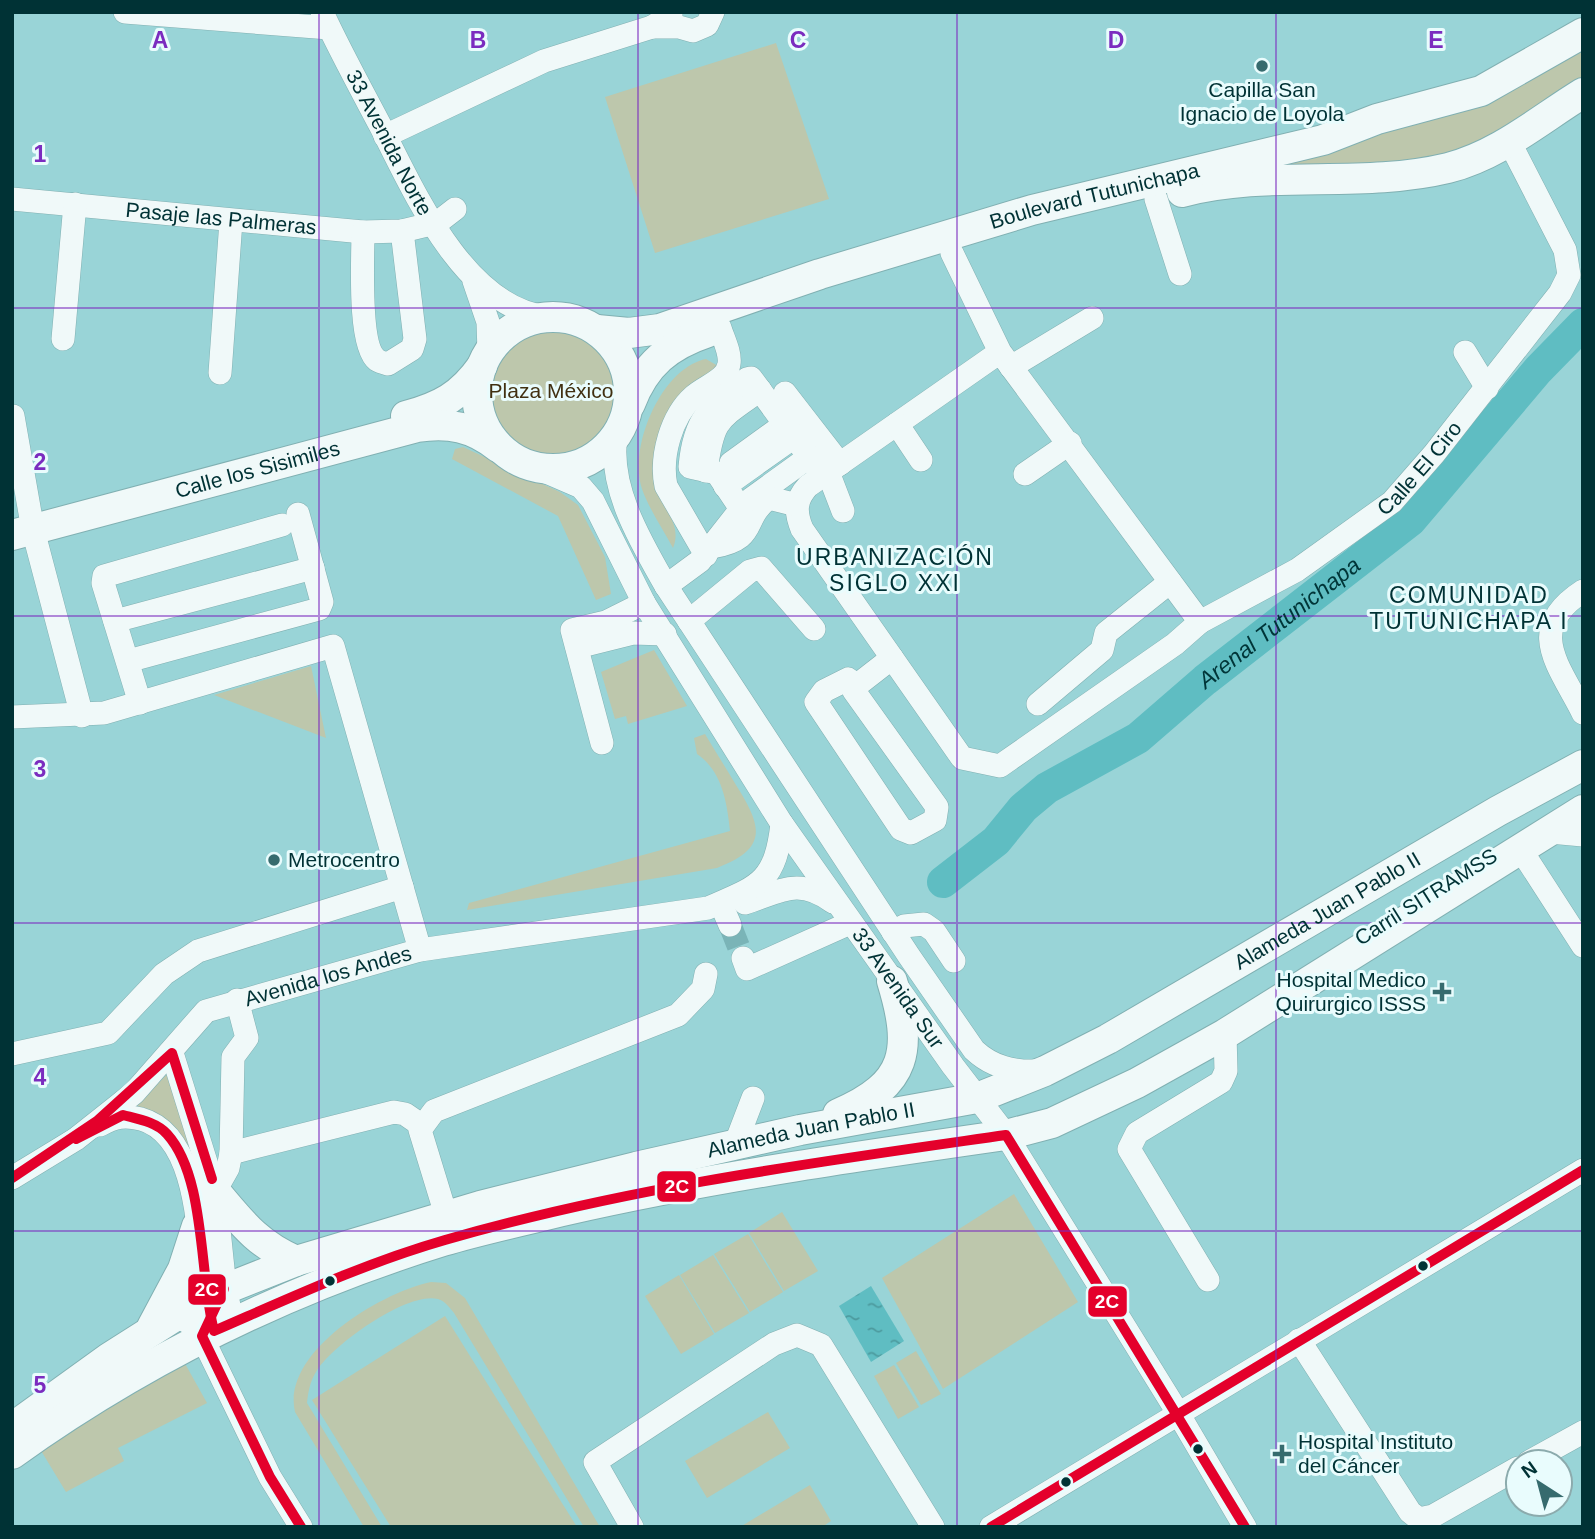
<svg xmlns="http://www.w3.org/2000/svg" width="1595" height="1539" font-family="Helvetica,sans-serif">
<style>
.green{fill:#bdc7ac}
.water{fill:url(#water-ripples)}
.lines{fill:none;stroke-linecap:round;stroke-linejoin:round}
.river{stroke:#5fbdc2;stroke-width:32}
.minor-tunnel{stroke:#7ab4b7;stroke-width:23;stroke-dasharray:23 11;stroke-linecap:butt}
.minor-casing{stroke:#80b0b2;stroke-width:24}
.major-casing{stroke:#80b0b2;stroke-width:32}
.minor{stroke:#f0f9f9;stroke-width:23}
.major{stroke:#f0f9f9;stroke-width:30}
.bus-1-casing{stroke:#e9fcfd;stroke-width:16}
.bus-1{stroke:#e4002b;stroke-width:10}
.grid{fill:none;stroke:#7b2cbf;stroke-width:2;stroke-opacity:0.55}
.poi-dot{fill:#366b6e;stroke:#e9fcfd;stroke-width:2.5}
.bus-dot{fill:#003235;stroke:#e9fcfd;stroke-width:2.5}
.labels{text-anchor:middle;stroke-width:6;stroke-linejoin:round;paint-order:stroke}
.poi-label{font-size:21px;fill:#003235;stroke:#e9fcfd;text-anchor:start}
.street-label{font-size:21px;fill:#003235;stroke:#e9fcfd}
.park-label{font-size:21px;fill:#413011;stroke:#e9fcfd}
.neighbourhood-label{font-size:23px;letter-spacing:2px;fill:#003235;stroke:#e9fcfd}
.water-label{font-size:23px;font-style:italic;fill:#003538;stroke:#e9fcfd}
.grid-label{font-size:23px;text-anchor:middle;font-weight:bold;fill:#7b2cbf;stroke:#e9fcfd;stroke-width:6;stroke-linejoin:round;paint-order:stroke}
.line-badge{stroke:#e9fcfd;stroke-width:2.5}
.badge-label{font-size:19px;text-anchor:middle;font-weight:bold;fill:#fff}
</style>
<defs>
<pattern id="water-ripples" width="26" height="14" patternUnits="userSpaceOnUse" patternTransform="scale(1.75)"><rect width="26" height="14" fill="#5fbdc2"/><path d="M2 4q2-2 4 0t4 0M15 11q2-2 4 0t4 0" fill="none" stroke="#4c9a9e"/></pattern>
</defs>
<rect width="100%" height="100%" fill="#99d4d7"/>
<g class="green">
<path d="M776,43l53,156 -174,54 -50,-156z"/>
<path d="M1583,48v37l-82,50 -67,27 -155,4z"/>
<circle cx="551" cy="391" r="66"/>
<path d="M706,359l12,7c-5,8 -14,9 -21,15 -15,12 -33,33 -38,52 -6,18 -4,40 1,59 5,20 22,34 13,56 -10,-19 -24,-39 -31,-59 -14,-41 19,-121 64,-130z"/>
<path d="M463,447l97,45 18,13 27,52 6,37 -15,6 -38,-84 -106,-57 3,-10z"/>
<path d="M654,650l33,56 -59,18 -2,-8 -11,3 -14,-47z"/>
<path d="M311,666l15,72 -112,-43z"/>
<path d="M705,734c10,17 21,34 31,51 25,40 34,63 -19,83l-250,42 2,-7 261,-72c-3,-29 -8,-60 -33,-77l-3,-16z"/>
<path d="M167,1074l44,116 -42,-63 -15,-14 -20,-4z"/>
<path d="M1014,1194l64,108 -135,87 -61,-111z"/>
<path d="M782,1212l36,59 -34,20 -35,-58z"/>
<path d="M748,1234l35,58 -33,20 -36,-58z"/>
<path d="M713,1255l36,58 -34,20 -35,-58z"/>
<path d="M679,1275l35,59 -33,20 -36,-58z"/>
<path d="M431,1282l15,1 19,15 135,229h-16l-130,-214c-4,-5 -9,-12 -16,-14 -31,-8 -107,47 -122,73 -6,9 -8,21 -9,31l75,124h-18l-69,-115c-14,-60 87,-120 136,-130z"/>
<path d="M445,1316l132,211h-186l-79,-127z"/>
<path d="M916,1351l25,43 -20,11 -25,-42z"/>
<path d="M183,1360l24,43 -89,45 6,13 -58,31 -26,-43z"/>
<path d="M894,1365l25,42 -21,12 -24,-43z"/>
<path d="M768,1412l22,36 -83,50 -22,-37z"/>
<path d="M810,1485l21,36 -9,6h-82z"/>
</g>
<path class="water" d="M871,1286l33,55 -33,21 -32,-56z"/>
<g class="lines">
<path class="river" id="s1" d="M943,882l53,-41 27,-33 24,-20 91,-50 67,-58 206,-160 127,-150 45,-46"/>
<path class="minor-tunnel" d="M730,925l13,33"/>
<defs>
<g id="minor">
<path d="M125,12l204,16"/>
<path id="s2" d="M322,12c18,39 39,77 59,115 33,65 84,181 166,190"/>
<path d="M652,27h27l14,4 14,-6 6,-13"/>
<path d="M385,136l159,-75 108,-34 19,-12"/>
<path id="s3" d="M12,199l351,33 39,-1 29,-7"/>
<path d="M1156,199l24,75"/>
<path d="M433,226l22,-17"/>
<path d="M363,232c0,24 -5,114 14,128 3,2 7,3 11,4l24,-15 3,-10 -13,-108"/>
<path d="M952,253l48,99 200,270 -25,22 -175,122 -38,-8 -160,-229c-7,-17 -7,-29 6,-43l192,-134"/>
<path d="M474,281l14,41 1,30"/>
<path d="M63,339l12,-135"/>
<path d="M1465,352l22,36"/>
<path d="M1011,367l81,-49"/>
<path d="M220,373l11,-152"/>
<path d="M785,393l55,71"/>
<path d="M13,416l20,114 49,186"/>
<path d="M897,424l24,36"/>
<path d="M616,436c-8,52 25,106 50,150l243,370 65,94c18,17 39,22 64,21"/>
<path d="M731,463l54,-39"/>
<path id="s4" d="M537,468l44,19 12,14 51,102 138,221 171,242 53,69 172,278 67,114"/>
<path d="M706,471c7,-53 12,-51 54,-81"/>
<path d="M828,472l15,39"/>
<path d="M1025,474l45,-31"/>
<path d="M725,486l69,-49"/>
<path d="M751,499l58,-42"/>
<path d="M712,547c48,-8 28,-28 57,-49l28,7"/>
<path d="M706,555l-40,-69c-6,-29 5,-70 28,-90 11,-10 33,-16 35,-32 2,-11 -6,-26 -9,-36"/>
<path d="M666,586l34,-25 41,-52 -24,-36 -27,-6c4,-48 19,-60 57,-88l4,-1 72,98"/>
<path d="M1583,591c-59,38 -24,74 0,122"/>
<path d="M115,621l198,-53"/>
<path d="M689,621l61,-50 11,-3 53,61"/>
<path id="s5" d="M1200,622l97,-52 95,-68 42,-48 126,-161 9,-18 -4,-25 -55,-107"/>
<path d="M577,647l56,-14 32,1"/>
<path d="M128,661l191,-52 3,-7 -24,-88"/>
<path d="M856,686l-8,-7 -24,12 -8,11 85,127 10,4 24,-13 2,-13 -83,-116 2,-5 36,-28"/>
<path d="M140,703l-37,-120 1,-7 178,-51"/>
<path d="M1038,704l64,-54 4,-17 64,-51"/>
<path d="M12,717l92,-4 229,-67 87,304"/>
<path d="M602,743l-30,-113 34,-8 38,-19"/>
<path d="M1550,832l33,3"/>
<path d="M1521,850l62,96"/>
<path d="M745,903c35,-11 53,-27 88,-1"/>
<path d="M724,911l6,14"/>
<path d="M893,932l11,-6 20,-2 10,7 20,30"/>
<path d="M743,958l4,11 103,-46"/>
<path d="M172,1053l43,138 10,97 8,35"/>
<path d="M12,1054l96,-21 56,-59 34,-23 204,-64"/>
<path d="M100,1125c15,-8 24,-10 41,-6 60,17 57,125 64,176 2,12 6,24 9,36"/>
<path d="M735,1145l18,-47"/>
<path d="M231,1153l163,-41 11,2 16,11"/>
<path id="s6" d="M12,1178l64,-39 58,-46 72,-82 214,-61 288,-42c51,-22 67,-25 74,-84"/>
<path d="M215,1191l13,-23 3,-15 2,-96 14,-19 -10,-38"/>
<path d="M446,1215l-26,-85 14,-19 244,-96 25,-26 3,-15"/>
<path d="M1208,1280l-79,-131 8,-16 84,-51 5,-11 -1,-37"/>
<path d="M168,1320l16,-1 15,12 71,146 31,50"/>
<path d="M1299,1340l111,172 9,7 14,-3 85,-48"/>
<path d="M1529,1462l54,-30"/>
<path d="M632,1527l-37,-65 179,-118 23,-9 24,10 112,182"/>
<path d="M991,1527l592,-357"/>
</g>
<g id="major">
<path d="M1182,192c87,-23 179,-3 266,-24 51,-13 91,-48 135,-75"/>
<circle cx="553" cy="393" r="76"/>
<path id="s7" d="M597,330l32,3 31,-4 160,-55 212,-64 291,-70 54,-21 104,-28 102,-58"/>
<path d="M630,404c15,-40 39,-59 78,-72"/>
<path d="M406,416c34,-9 55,-20 76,-50"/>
<path id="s8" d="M12,535l405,-108c32,-5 56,0 81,20"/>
<path d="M838,1114c70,-30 75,-64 54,-133"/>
<path d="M215,1191c27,32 42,53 81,70"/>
<path d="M152,1327l31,-58 14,-43"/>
<path id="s9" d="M12,1428l97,-70 96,-61 91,-36 184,-55 156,-39 164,-37 177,-32 68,-27 63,-32 390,-228 85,-46"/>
<path d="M12,1454c131,-94 276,-165 431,-213 40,-12 83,-21 124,-31 145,-33 292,-54 439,-75l46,-12 85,-40 88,-49 358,-224"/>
</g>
</defs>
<use href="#minor" class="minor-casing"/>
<use href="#major" class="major-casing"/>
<use href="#minor" class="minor"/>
<use href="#major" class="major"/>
<defs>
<g id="bus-1">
<path d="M76,1139l47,-24c15,4 33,7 44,19 39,43 32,140 47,197 76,-33 151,-68 231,-91 183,-53 373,-78 561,-105l239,392"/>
<path d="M12,1178l85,-57 75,-68 40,126"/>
<path d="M224,1289l-22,47 68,141 31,50"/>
<path d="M991,1527l592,-357"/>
</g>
</defs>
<use href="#bus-1" class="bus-1-casing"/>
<use href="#bus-1" class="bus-1"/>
</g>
<path class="grid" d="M319,12v1515M638,12v1515M957,12v1515M1276,12v1515M12,308h1571M12,616h1571M12,923h1571M12,1231h1571"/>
<g class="poi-dot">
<circle cx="1262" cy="66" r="7"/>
<circle cx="274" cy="860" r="7"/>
<path d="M1438.5 981.5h7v7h7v7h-7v7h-7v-7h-7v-7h7z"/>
<path d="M1278.5 1443.5h7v7h7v7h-7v7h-7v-7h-7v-7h7z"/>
</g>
<g class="bus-dot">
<circle cx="1423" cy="1266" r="6"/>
<circle cx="330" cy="1281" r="6"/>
<circle cx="1198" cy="1449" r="6"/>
<circle cx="1066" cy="1482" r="6"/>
</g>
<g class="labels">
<g class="poi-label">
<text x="1262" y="97" text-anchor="middle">Capilla San<tspan x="1262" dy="24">Ignacio de Loyola</tspan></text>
<text x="288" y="867">Metrocentro</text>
<text x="1426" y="987" text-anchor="end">Hospital Medico<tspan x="1426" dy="24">Quirurgico ISSS</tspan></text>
<text x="1298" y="1449">Hospital Instituto<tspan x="1298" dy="24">del Cáncer</tspan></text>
</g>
<g class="street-label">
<text dy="7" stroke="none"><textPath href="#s2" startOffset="147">33 Avenida Norte</textPath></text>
<text dy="7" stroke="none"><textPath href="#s7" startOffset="518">Boulevard Tutunichapa</textPath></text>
<text dy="7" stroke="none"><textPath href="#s3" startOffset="210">Pasaje las Palmeras</textPath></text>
<text dy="7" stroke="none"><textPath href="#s5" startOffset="270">Calle El Ciro</textPath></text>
<text dy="7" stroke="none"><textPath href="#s8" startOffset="254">Calle los Sisimiles</textPath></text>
<text transform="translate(1426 897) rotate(-32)" y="7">Carril SITRAMSS</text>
<text dy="7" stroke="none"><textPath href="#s9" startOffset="1430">Alameda Juan Pablo II</textPath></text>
<text dy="7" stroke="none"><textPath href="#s6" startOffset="385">Avenida los Andes</textPath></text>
<text dy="7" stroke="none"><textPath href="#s4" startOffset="642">33 Avenida Sur</textPath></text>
<text dy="7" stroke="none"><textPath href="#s9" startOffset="863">Alameda Juan Pablo II</textPath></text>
</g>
<g class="park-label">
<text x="551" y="398">Plaza México</text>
</g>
<g class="neighbourhood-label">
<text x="895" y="565">URBANIZACIÓN<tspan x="895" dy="26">SIGLO XXI</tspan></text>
<text x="1469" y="603">COMUNIDAD<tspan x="1469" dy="26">TUTUNICHAPA I</tspan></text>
</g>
<g class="water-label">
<text dy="8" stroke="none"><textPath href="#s1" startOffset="427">Arenal Tutunichapa</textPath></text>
</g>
</g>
<g class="grid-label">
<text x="160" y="48">A</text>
<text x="478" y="48">B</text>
<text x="798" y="48">C</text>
<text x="1116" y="48">D</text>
<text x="1436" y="48">E</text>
<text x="40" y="162">1</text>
<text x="40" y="470">2</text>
<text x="40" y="777">3</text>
<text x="40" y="1085">4</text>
<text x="40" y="1393">5</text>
</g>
<g class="line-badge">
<rect x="656" y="1170" width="41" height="33" rx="7" fill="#e4002b"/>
<rect x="187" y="1273" width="40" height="33" rx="7" fill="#e4002b"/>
<rect x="1087" y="1285" width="41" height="33" rx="7" fill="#e4002b"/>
</g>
<g class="badge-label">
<text x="677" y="1193">2C</text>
<text x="207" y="1296">2C</text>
<text x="1107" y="1308">2C</text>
</g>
<rect width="1595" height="1539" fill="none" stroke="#003235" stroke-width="28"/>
<g transform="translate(1539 1483) rotate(324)"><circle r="33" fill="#e9fcfd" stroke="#8cabad" stroke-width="2"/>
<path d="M0-5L12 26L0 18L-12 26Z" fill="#366b6e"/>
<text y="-10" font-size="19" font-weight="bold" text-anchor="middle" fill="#003235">N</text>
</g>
</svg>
